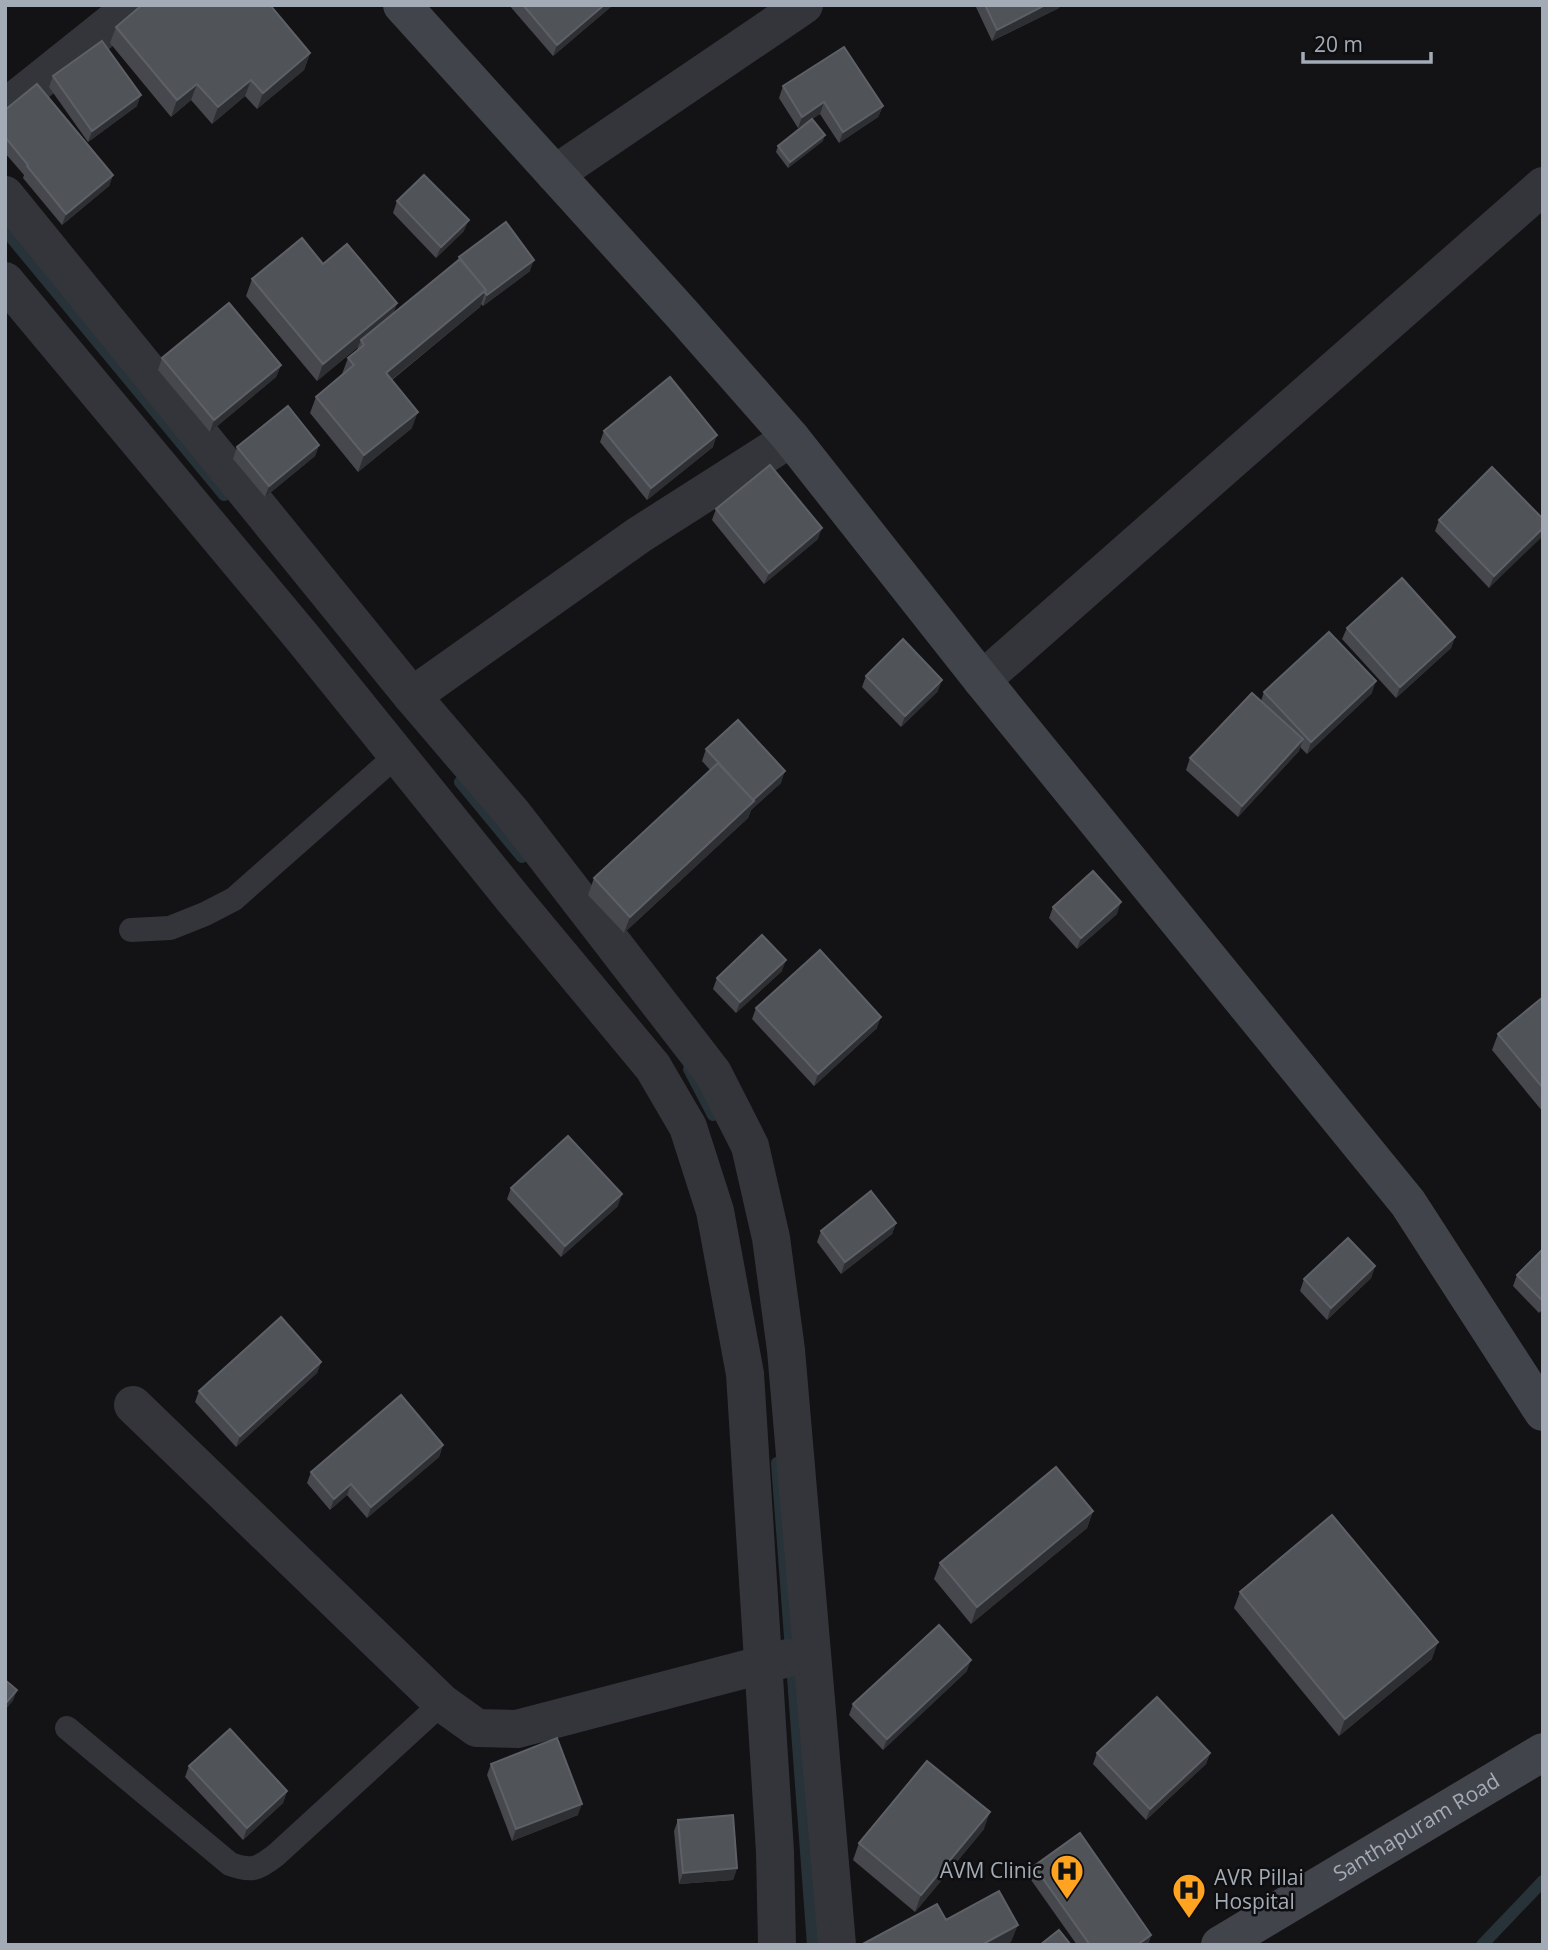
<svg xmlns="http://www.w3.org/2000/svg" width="1548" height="1950" font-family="'Open Sans',sans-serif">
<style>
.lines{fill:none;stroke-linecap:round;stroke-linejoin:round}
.stream{stroke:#283339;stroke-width:12}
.lane{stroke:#33353a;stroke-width:24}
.street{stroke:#33353a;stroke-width:38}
.secondary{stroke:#41444a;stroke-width:38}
.wall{fill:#46484d}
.shaded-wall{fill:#2d2f32}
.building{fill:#505358;stroke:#5d6167;stroke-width:2}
.labels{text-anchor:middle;stroke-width:5;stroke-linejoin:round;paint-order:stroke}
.street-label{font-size:21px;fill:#a3abb6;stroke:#0e0e10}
.poi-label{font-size:21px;fill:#a3abb6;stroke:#0e0e10;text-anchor:end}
</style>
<rect width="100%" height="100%" fill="#131315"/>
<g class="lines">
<g class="stream">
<path d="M5,230l219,265"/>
<path d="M460,782l62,75"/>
<path d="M689,1069l24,46"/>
<path d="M777,1463l36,482"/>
<path d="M1482,1945l61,-64"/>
</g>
<g class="lane">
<path d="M131,930l39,-2 35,-14 29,-15 163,-144"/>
<path d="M67,1728l163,136c22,8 28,5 46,-9l166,-152"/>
</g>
<g class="street">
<path d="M5,108l129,-103"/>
<path d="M555,174l249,-169"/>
<path d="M5,195l407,501 101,118 200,259 37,73 21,92 15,112 51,595"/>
<path d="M5,281l297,356 213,264 138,166 35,60 27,84 30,163 30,478 2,93"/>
<path d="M982,680l561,-494"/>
<path d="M412,696l227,-161 152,-97"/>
<path d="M133,1405l309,298 35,25 40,1 271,-71"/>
</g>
<g class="secondary">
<path d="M402,5l280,309 109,124 191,242 426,523 135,209"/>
<path id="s1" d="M1220,1945l323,-193"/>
</g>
</g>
<g class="wall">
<path d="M509,5h104l-60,51z"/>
<path d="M975,5h85l-1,3 -67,33z"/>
<path d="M116,27l194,26 -6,17 -47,39 -12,-13 -33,28 -21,-24 -20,17 -61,-74z"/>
<path d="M53,76l84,30 -49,36 -39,-55z"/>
<path d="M783,86l100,20 -5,11 -39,26 -19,-29 -22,14 -19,-30z"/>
<path d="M5,110l108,65 -4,11 -47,39 -39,-47 1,-3 -19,-22z"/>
<path d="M823,141l-35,27 -12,-16 2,-6z"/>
<path d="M397,201l67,30 -28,27 -43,-45z"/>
<path d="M459,257l71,14 -47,35 -2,-2 -1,3 -88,73 20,48 -54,44 -48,-59 6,-16 26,-23 6,-16 9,-7 1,-4 -41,34 -71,-85 6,-17 71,-15 74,39 -4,11 65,-54z"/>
<path d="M162,358l119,7 -5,12 -66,55 -52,-62z"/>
<path d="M604,431l109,16 -66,53 -47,-58z"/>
<path d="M319,445l-4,11 -50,41 -32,-38 4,-12z"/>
<path d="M716,509l102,30 -54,45 -52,-64z"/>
<path d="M1543,519l-54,69 -54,-57 4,-11z"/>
<path d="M1347,628l108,9 -4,11 -55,50 -54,-59z"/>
<path d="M866,676l72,15 -37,36 -39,-40z"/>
<path d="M1264,692l108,1 -65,61 -7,-7 -1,4 -61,66 -52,-47 4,-12 71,-57z"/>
<path d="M706,749l75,34 -30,27 -3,8 -124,115 -36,-38 6,-17 116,-108 -8,-9z"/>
<path d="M1053,907l64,7 -40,35 -28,-31z"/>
<path d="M782,971l-46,42 -23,-24 4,-11z"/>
<path d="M1543,997v115l-51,-62 6,-16z"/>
<path d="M756,1008l121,20 -63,58 -62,-67z"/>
<path d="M511,1188l107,18 -57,51 -54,-58z"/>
<path d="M896,1223l-4,11 -51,40 -24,-32 4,-11z"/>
<path d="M1543,1249v60l-4,4 -26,-27 4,-11z"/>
<path d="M1375,1266l-4,12 -44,42 -27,-29 4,-12z"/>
<path d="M321,1362l-4,11 -81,74 -41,-45 4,-11z"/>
<path d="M443,1445l-4,12 -72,61 -20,-23 -17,15 -23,-27 4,-11z"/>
<path d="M1093,1511l-6,17 -116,96 -37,-45 6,-16z"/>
<path d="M1240,1592l192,67 -93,77 -105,-128z"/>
<path d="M967,1671l-84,79 -34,-35 4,-11z"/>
<path d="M1097,1753h113l-4,11 -60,56 -53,-56z"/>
<path d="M491,1764l87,51 -66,26 -25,-66z"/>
<path d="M189,1766l98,25 -4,12 -40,37 -58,-63z"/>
<path d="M678,1820l59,48 -4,12 -54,4 -5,-53z"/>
<path d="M984,1829l-69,83 -62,-52 6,-17z"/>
<path d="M1034,1866l117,69 -3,10h-71l-48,-68z"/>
</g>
<g class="shaded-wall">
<path d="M604,5h9l-60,51 4,-11z"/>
<path d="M1045,5h15l-1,3 -67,33 5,-11z"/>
<path d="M310,53l-6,17 -47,39 6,-16z"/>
<path d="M251,80l-6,16 -33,28 6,-17z"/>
<path d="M197,84l-6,16 -20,17 6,-17z"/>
<path d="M141,95l-4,11 -49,36 4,-11z"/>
<path d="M824,102l-4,12 -22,14 4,-11z"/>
<path d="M883,106l-5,11 -39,26 4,-11z"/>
<path d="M825,135l-2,6 -35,27 2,-6z"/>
<path d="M113,175l-4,11 -47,39 4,-11z"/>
<path d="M469,220l-5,11 -28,27 5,-11z"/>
<path d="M534,260l-4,11 -47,35 4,-11z"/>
<path d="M486,290l-6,17 -100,82 6,-16z"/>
<path d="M397,303l-6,17 -30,20 -3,7 -41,34 6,-17z"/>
<path d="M281,365l-5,12 -66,55 4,-12z"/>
<path d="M418,412l-6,16 -54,44 6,-17z"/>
<path d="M717,435l-4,12 -66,53 4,-12z"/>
<path d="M319,445l-4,11 -50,41 4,-11z"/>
<path d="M822,528l-4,11 -54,45 5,-11z"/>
<path d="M1543,528v8l-54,52 5,-12z"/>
<path d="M1455,637l-4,11 -55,50 4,-11z"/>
<path d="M942,680l-4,11 -37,36 4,-11z"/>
<path d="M1376,681l-4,12 -65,61 4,-12z"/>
<path d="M1303,739l-4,12 -61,66 4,-11z"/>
<path d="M785,771l-4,12 -30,27 -3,8 -124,115 6,-16 122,-116z"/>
<path d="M1121,902l-4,12 -40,35 4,-11z"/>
<path d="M786,960l-4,11 -46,42 4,-11z"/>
<path d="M881,1017l-4,11 -63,58 4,-12z"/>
<path d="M622,1194l-4,12 -57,51 4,-11z"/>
<path d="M896,1223l-4,11 -51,40 4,-12z"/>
<path d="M1375,1266l-4,12 -44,42 4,-12z"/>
<path d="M321,1362l-4,11 -81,74 4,-11z"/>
<path d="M443,1445l-4,12 -72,61 4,-11z"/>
<path d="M351,1484l-4,11 -17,15 4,-11z"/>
<path d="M1093,1511l-6,17 -116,96 6,-17z"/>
<path d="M1438,1642l-6,17 -93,77 6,-17z"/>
<path d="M971,1660l-4,11 -84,79 4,-11z"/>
<path d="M17,1690l-4,11 -8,9v-6z"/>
<path d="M1210,1753l-4,11 -60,56 4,-11z"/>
<path d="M287,1791l-4,12 -40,37 4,-12z"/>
<path d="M582,1804l-4,11 -66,26 4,-12z"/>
<path d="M990,1812l-6,17 -69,83 6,-17z"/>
<path d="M737,1868l-4,12 -54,4 4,-11z"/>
<path d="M1018,1925l-7,17 -5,3h-22l1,-2z"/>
<path d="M1151,1935l-3,10h-11z"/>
</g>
<g class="building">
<path d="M142,5h128l40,48 -47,40 -12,-13 -33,27 -21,-23 -20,16 -61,-73z"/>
<path d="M523,5h81l-47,40z"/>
<path d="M985,5h60l-48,25z"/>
<path d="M102,41l39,54 -49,36 -39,-55z"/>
<path d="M844,47l39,59 -40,26 -19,-30 -22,15 -19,-31z"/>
<path d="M37,84l76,91 -47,39 -39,-48 1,-1 -23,-28v-27z"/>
<path d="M812,119l13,16 -35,27 -12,-16z"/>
<path d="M424,175l45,45 -28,27 -44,-46z"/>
<path d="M506,222l28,38 -47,35 -2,-2 1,-3 -27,-33z"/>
<path d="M302,238l21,26 24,-20 50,59 -74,61 -71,-85z"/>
<path d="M460,259l26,31 -100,83 32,39 -54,43 -48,-58 38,-32 -6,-7 16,-13 -3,-5z"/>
<path d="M229,303l52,62 -67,55 -52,-62z"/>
<path d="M670,377l47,58 -66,53 -47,-57z"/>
<path d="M288,406l31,39 -50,41 -32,-39z"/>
<path d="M770,465l52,63 -53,45 -53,-64z"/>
<path d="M1492,467l51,52v9l-49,48 -55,-56z"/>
<path d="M1402,578l53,59 -55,50 -53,-59z"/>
<path d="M1329,632l47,49 -65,61 -47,-50z"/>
<path d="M903,639l39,41 -37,36 -39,-40z"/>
<path d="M1252,693l51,46 -61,67 -52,-48z"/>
<path d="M738,720l47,51 -32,29 -47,-51z"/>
<path d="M718,763l36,38 -124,116 -36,-39z"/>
<path d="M1093,871l28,31 -40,36 -28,-31z"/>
<path d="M762,935l24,25 -46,42 -23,-24z"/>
<path d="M820,950l61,67 -63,57 -62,-66z"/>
<path d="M1543,997v91l-45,-54z"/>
<path d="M568,1136l54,58 -57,52 -54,-58z"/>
<path d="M871,1191l25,32 -51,39 -24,-31z"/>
<path d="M1348,1238l27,28 -44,42 -27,-29z"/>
<path d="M1543,1249v52l-26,-26z"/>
<path d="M281,1317l40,45 -81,74 -41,-45z"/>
<path d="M401,1395l42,50 -72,62 -20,-23 -17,15 -23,-27z"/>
<path d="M1056,1467l37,44 -116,96 -37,-44z"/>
<path d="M1332,1515l106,127 -93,77 -105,-127z"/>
<path d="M939,1625l32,35 -84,79 -34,-35z"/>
<path d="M5,1680l12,10 -12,14z"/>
<path d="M1157,1697l53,56 -60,56 -53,-56z"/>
<path d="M230,1729l57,62 -40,37 -58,-62z"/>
<path d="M557,1738l25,66 -66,25 -25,-65z"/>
<path d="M927,1761l63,51 -69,83 -62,-52z"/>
<path d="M733,1815l4,53 -54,5 -5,-53z"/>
<path d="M1080,1833l71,102 -14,10h-47l-56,-79z"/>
<path d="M999,1891l19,34 -33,18 1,2h-125l76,-41 9,16z"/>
<path d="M1059,1930l12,15h-31z"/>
</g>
<defs>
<symbol id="hospital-pin" viewBox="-11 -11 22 30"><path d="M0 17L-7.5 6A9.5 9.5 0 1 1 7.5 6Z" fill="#ffa320" stroke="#0e0e10"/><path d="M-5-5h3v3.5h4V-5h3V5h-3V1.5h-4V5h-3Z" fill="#111"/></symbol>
</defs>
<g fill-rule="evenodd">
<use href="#hospital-pin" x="1048" y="1852" width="38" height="52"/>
<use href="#hospital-pin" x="1170" y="1871" width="38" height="52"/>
</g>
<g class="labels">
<g class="street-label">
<text dy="7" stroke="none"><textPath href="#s1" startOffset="229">Santhapuram Road</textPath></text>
</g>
<g class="poi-label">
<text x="1042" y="1878">AVM Clinic</text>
<text x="1214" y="1885" text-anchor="start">AVR Pillai<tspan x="1214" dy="24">Hospital</tspan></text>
</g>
</g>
<rect width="1548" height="1950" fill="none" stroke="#a3abb6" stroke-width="14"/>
<path d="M1303 52v10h128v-10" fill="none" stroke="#a3abb6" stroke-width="3.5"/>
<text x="1314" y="52" font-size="21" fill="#a3abb6" stroke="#0e0e10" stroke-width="5" paint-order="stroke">20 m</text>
</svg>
